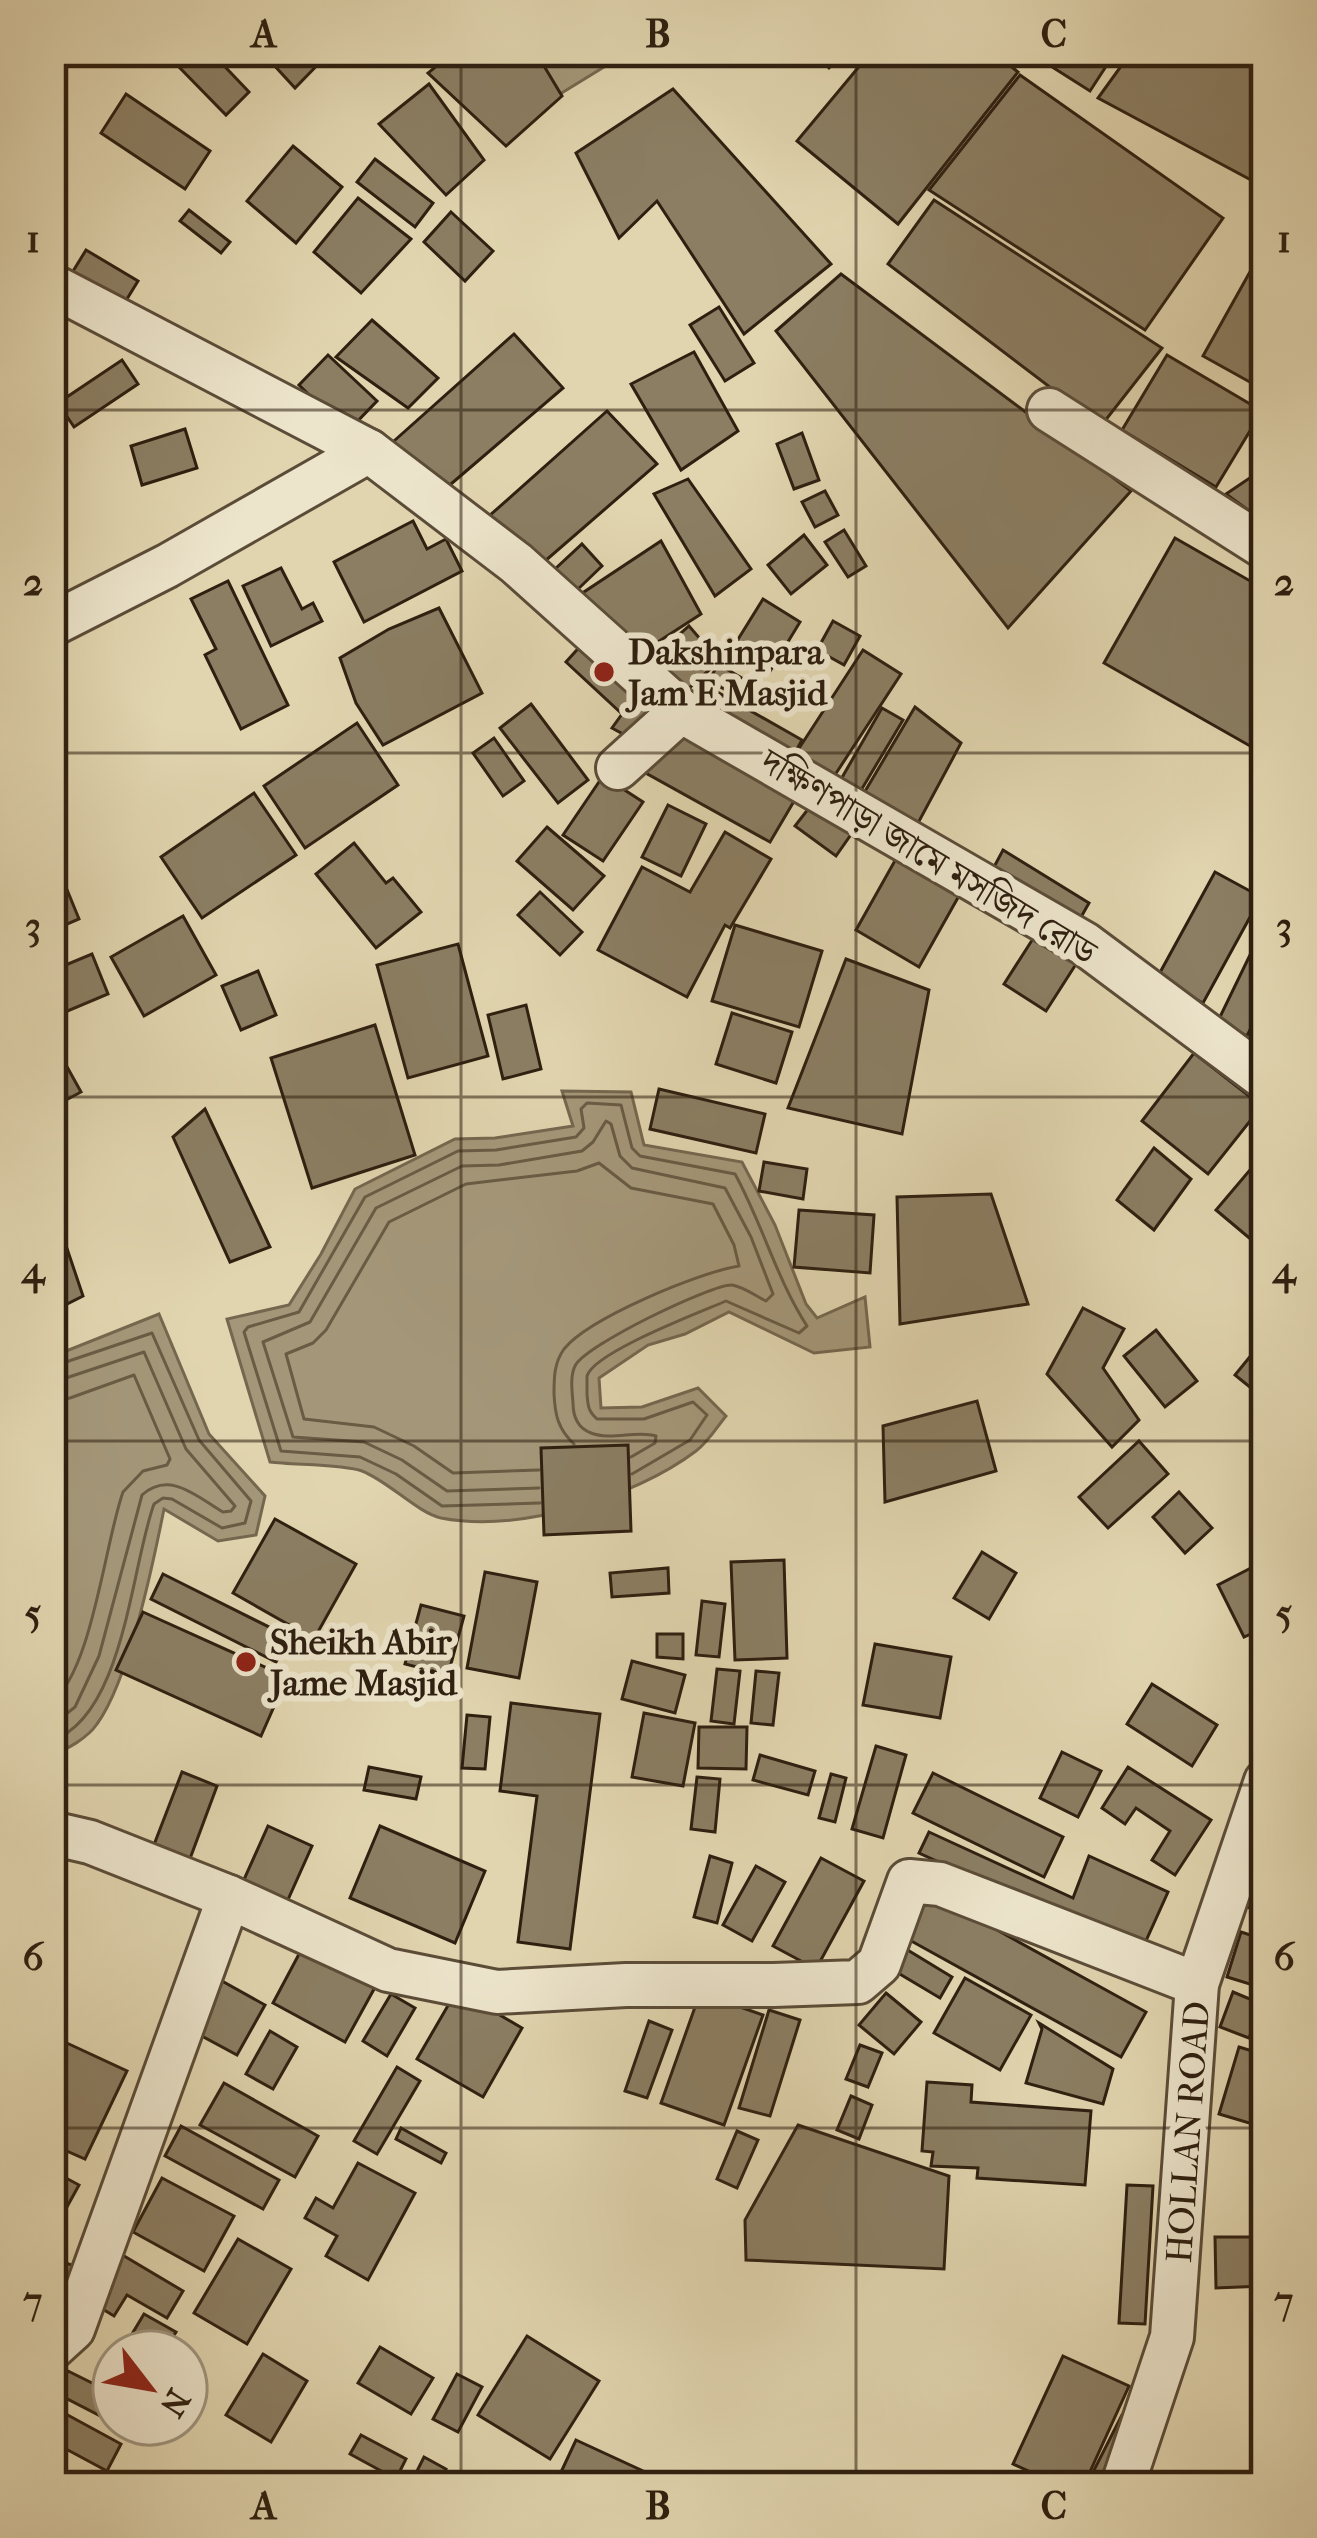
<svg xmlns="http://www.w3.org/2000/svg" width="1317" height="2538" font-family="'IM FELL French Canon','Noto Serif Bengali',serif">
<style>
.water{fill:#a49779;stroke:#75674f;stroke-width:3}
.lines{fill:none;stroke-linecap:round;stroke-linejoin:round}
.shore{stroke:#695b44;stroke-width:3}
.building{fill:#8b7e63;stroke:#2e1f10;stroke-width:3}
.street-casing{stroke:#5b4c38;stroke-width:48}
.street{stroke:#ece4cb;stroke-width:42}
.grid{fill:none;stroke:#2e1f10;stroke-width:3;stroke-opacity:0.55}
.poi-dot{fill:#8f2418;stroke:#ece4cb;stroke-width:4.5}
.labels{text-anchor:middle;stroke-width:12;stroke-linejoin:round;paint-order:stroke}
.poi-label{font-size:36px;font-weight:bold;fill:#2e1f10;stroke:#ece4cb;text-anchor:start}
.street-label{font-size:36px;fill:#2e1f10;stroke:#ece4cb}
.neatline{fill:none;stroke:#2e1f10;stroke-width:4.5}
.grid-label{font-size:39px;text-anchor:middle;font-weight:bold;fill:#2e1f10}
</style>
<rect width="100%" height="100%" fill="#e1d5af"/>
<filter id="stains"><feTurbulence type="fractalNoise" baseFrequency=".00167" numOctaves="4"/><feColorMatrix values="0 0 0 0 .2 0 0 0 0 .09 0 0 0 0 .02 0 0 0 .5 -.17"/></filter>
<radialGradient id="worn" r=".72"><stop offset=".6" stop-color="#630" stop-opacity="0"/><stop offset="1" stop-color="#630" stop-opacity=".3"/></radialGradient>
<g class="water">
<path d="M531,51h99l-70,43z"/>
<path d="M562,1091l69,1 13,53 98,17 33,63 31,79 11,14 48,-21 5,50 -56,6 -85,-41 -44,22 -37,11 -49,33 2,30 41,-1 56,-19 28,28c-9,11 -18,26 -30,35 -62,47 -177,82 -255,67 -23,-5 -53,-37 -79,-47 -19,-7 -69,-6 -92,-9l-43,-143 62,-14 32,-51 34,-65 100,-50 40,-1 78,-12z"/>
<path d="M159,1314l50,120 56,62 -9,39 -38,6 -54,-32c-11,55 -35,171 -67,215 -8,12 -31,28 -46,29v-396z"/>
</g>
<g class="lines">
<g class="shore">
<path d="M51,1367l101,-34 47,107 52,61 -6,22 -23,5 -50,-29 -9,-1 -9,6c-23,63 -30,213 -103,237"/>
<path d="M51,1383l93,-31 42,97 49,57 -4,5 -8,1c-26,-15 -53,-42 -81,-17l-43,161 -24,51 -24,19"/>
<path d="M51,1401l19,-3 64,-23 36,84 -3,6 -24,6 -20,21c-18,50 -31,180 -72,211"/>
<path d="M539,1470l-86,3 -39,-27 -40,-19 -70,-8 -18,-65 27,-11 13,-13 63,-108 77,-38 111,-13 22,-8 32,25 82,16 21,41 5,21c-39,6 -150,52 -175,83 -10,14 -10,29 -10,45 1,21 4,35 20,50"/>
<path d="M539,1488l-92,3 -45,-31 -38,-18 -71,-5 -30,-95 47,-20 66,-114 86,-42 37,-1 83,-14 11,-9 13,-21 5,3 9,32 12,12 93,20 26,49 22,57 -7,7c-10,-5 -22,-14 -34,-16 -20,-1 -147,60 -157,81 -5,10 -3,25 -2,37 0,13 5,25 18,30 20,8 46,-3 65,3l-1,7 -24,14"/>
<path d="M540,1503l-98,3 -46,-32 -36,-17 -79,-6 -37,-119 4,-5 51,-15 66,-115 93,-46 38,-1 80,-13 8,-9 -3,-19 6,-6 34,2 11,43 8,8 95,18c27,49 42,106 72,152l-8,7 -73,-32c-25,11 -132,51 -139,75 0,2 0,16 0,18 1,12 1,17 10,25h47l49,-17 14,13 -17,25 -58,34"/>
</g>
</g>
<g class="building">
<path d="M195,51h15l39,41 -23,23 -47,-48z"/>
<path d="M261,51h70l-36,37z"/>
<path d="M455,51h80l27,45 -56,50 -78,-73z"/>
<path d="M813,51h34l-18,17z"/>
<path d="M872,51h120l26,21 -120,152 -101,-83z"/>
<path d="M1027,51h89l-26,40z"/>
<path d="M1132,51h134v137l-168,-90z"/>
<path d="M1020,75l203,143 -78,112 -216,-140z"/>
<path d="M429,84l55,76 -38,35 -67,-71z"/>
<path d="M673,89l158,175 -87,70 -87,-133 -38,37 -43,-85z"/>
<path d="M126,94l84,57 -25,38 -84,-56z"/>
<path d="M293,146l49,41 -46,56 -49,-42z"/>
<path d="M375,159l58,44 -18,24 -58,-45z"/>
<path d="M358,198l53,41 -50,54 -47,-41z"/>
<path d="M934,200l228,148 -61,78 -213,-162z"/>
<path d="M189,210l41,32 -9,11 -41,-32z"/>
<path d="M451,212l42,39 -28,30 -41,-39z"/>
<path d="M86,250l52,31 -19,31 -52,-31z"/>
<path d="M1251,270l15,8v113l-63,-35z"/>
<path d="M841,274l290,217 -123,137 -232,-297z"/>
<path d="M719,307l35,56 -29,18 -35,-56z"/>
<path d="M372,320l66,58 -30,30 -72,-51z"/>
<path d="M514,334l49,54 -119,102 -59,-41z"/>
<path d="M694,352l44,79 -57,39 -50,-86z"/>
<path d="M328,355l49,46 -30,31 -48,-47z"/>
<path d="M1167,355l95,56 -46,76 -94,-57z"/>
<path d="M122,360l16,24 -64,43 -16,-24z"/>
<path d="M607,411l50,53 -120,104 -58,-43z"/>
<path d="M185,429l12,39 -55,17 -11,-39z"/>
<path d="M802,433l17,47 -25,9 -17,-45z"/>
<path d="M1266,467v56l-40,-29z"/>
<path d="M688,479l63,90 -36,27 -61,-102z"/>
<path d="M825,491l13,24 -23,12 -13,-25z"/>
<path d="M413,521l14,28 19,-10 16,32 -98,51 -30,-60z"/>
<path d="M844,530l22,36 -18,11 -23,-35z"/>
<path d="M804,535l23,30 -36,29 -23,-29z"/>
<path d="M1175,538l91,52v165l-162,-92z"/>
<path d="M661,541l40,73 -71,46 -49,-66z"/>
<path d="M582,544l20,22 -26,25 -21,-22z"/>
<path d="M281,568l21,41 11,-6 9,18 -51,25 -28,-60z"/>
<path d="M228,581l60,124 -47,24 -36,-74 11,-6 -25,-50z"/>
<path d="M763,599l37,23 -31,51 -37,-24z"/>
<path d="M439,608l43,85 -99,52 -27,-42 -16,-45 49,-29z"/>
<path d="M833,621l27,15 -16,29 -27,-15z"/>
<path d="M689,626l30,35 -42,38 -31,-35z"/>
<path d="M584,642l85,68 -37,29 -20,-11 10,-14 -56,-52z"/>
<path d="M863,650l38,24 -70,107 -37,-25z"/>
<path d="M718,664l34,20 -9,15 -34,-18z"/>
<path d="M705,685l97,55 -15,27 -97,-56z"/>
<path d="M531,704l57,76 -30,23 -58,-75z"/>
<path d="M915,707l46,36 -44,82 -53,-32z"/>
<path d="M882,708l21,12 -43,72 -20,-11z"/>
<path d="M678,719l122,72 -30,51 -135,-75z"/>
<path d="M357,723l41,62 -93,63 -41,-62z"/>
<path d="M494,738l30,43 -21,15 -30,-43z"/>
<path d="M603,776l40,26 -40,59 -40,-26z"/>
<path d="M254,793l42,62 -94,63 -41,-61z"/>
<path d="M812,804l40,29 -16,23 -41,-30z"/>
<path d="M668,805l38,19 -25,52 -39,-19z"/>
<path d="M547,827l57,49 -31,34 -56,-49z"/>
<path d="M725,832l46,27 -41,69 -5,-3 -38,72 -89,-47 44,-83 48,25z"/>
<path d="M354,843l32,40 7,-5 28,34 -45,36 -60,-74z"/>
<path d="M1003,850l86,53 -17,30 -86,-51z"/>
<path d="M897,857l63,37 -41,73 -63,-37z"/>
<path d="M1215,872l46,25 -58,106 -46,-25z"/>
<path d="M61,875l18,44 -28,12v-52z"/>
<path d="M540,892l42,40 -22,23 -42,-40z"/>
<path d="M183,916l33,59 -72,41 -33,-59z"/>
<path d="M1266,922v75l-19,39 -29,-15z"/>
<path d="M735,925l87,26 -23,76 -87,-26z"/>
<path d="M1036,934l42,27 -32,50 -42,-27z"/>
<path d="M458,944l30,112 -80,22 -31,-113z"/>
<path d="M92,954l16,40 -57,24v-47z"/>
<path d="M846,959l83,31 -27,144 -114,-26z"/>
<path d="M258,971l18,44 -35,15 -19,-44z"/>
<path d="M526,1005l15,64 -38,10 -15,-64z"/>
<path d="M732,1013l60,19 -16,51 -60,-19z"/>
<path d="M375,1025l40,130 -103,33 -41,-130z"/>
<path d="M51,1038l30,54 -30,16z"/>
<path d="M1194,1053l68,53 -54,68 -66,-53z"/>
<path d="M659,1089l106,25 -9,39 -106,-24z"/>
<path d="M205,1109l65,138 -40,15 -57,-125z"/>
<path d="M1154,1148l37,31 -37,51 -37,-30z"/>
<path d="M1266,1151v101l-50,-42z"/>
<path d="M764,1162l43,7 -4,30 -44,-8z"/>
<path d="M991,1194l37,110 -128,20 -3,-127z"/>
<path d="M51,1201l32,95 -32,16z"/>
<path d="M799,1210l75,5 -4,58 -76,-6z"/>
<path d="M1083,1308l41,21 -21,39 36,52 -27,27 -65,-73z"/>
<path d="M1156,1330l41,51 -32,26 -41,-51z"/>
<path d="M1266,1337v63l-31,-25z"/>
<path d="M977,1401l19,70 -111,31 -2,-76z"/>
<path d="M1139,1441l29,33 -60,54 -29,-31z"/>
<path d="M628,1445l3,86 -87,4 -3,-87z"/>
<path d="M1179,1492l33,36 -27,25 -32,-36z"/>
<path d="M275,1519l81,45 -42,75 -81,-46z"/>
<path d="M982,1552l34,21 -27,46 -35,-21z"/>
<path d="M784,1560l3,98 -52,2 -4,-98z"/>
<path d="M668,1568l1,25 -57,4 -2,-24z"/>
<path d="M1251,1568l15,31v28l-22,10 -26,-52z"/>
<path d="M485,1572l52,10 -18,96 -52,-10z"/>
<path d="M163,1574l126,63 -13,25 -125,-63z"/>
<path d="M702,1601l23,3 -6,53 -23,-2z"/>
<path d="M421,1605l43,11 -16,59 -43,-11z"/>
<path d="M143,1612l144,65 -26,59 -145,-66z"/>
<path d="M657,1634h26v25l-26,-2z"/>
<path d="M875,1644l76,13 -11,61 -77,-13z"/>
<path d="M632,1661l53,14 -10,38 -53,-14z"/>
<path d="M717,1669l23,2 -6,53 -23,-3z"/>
<path d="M756,1671l23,2 -6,52 -22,-2z"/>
<path d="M1152,1684l65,41 -25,41 -65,-42z"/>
<path d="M511,1703l89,11 -30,235 -52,-7 19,-146 -37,-5z"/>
<path d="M644,1713l51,10 -12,63 -51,-9z"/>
<path d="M467,1715l23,2 -5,52 -23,-1z"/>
<path d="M699,1727h48l-1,42 -48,-1z"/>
<path d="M876,1746l30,9 -23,83 -31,-9z"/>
<path d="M1062,1752l39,19 -23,46 -38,-19z"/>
<path d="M760,1755l55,16 -7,24 -55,-15z"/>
<path d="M369,1767l52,10 -5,22 -52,-9z"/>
<path d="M1128,1767l83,53 -36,55 -23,-15 18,-29 -34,-23 -11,16 -23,-16z"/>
<path d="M182,1772l35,14 -29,78 -36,-14z"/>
<path d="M933,1773l130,64 -19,40 -131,-64z"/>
<path d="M831,1774l15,4 -11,44 -16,-4z"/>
<path d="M697,1777l23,2 -5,53 -24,-3z"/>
<path d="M268,1826l44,20 -26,58 -44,-20z"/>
<path d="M380,1826l105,45 -30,72 -105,-45z"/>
<path d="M929,1832l144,66 16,-42 79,36 -28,62 -221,-101z"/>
<path d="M710,1856l22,7 -15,60 -23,-6z"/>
<path d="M821,1858l43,23 -48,88 -43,-23z"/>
<path d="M756,1866l29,16 -33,59 -29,-16z"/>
<path d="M1258,1873l8,4v40l-24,-13z"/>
<path d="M928,1892l218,120 -25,45 -217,-120z"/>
<path d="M1241,1932l25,8v49l-39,-12z"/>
<path d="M306,1941l73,39 -34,62 -72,-39z"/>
<path d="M906,1949l46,28 -12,21 -47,-28z"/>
<path d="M213,1976l52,29 -28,50 -52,-28z"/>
<path d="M965,1978l66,37 -31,55 -66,-37z"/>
<path d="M457,1990l65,38 -39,69 -66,-38z"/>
<path d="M1233,1992l29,12 -13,34 -29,-11z"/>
<path d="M700,1993l63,22 -39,110 -63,-22z"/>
<path d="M886,1993l35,29 -27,32 -35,-29z"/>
<path d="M391,1994l24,14 -28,48 -24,-15z"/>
<path d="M769,2010l31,10 -30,96 -31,-8z"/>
<path d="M649,2021l23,9 -25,68 -22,-7z"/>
<path d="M1039,2023l74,46 -10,35 -77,-21 16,-54z"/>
<path d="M270,2031l27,16 -24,42 -27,-15z"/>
<path d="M56,2038l71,33 -42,88 -34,-15v-96z"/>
<path d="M860,2045l22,8 -14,34 -22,-8z"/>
<path d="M1239,2047l27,8v73l-47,-14z"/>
<path d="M397,2067l23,14 -43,73 -23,-13z"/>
<path d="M927,2082l45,3 -1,17 120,9 -6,74 -108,-7 1,-10 -47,-2 2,-14 -11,-1z"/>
<path d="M224,2083l94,53 -23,41 -95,-52z"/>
<path d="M851,2096l21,9 -13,34 -22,-9z"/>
<path d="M798,2125l151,51 -5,93 -198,-9 -1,-40z"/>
<path d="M181,2126l98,54 -16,29 -98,-53z"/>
<path d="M401,2128l45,25 -5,10 -45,-24z"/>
<path d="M737,2131l21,9 -21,48 -20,-9z"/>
<path d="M358,2163l57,30 -47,87 -42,-24 11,-20 -32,-18 11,-20 17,10z"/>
<path d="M51,2170l28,15 -22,40 -6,-3z"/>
<path d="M162,2178l72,38 -30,55 -71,-39z"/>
<path d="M1127,2185l26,1 -8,138 -26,-1z"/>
<path d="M1215,2237h47l2,49 -48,2z"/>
<path d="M238,2239l53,30 -44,75 -53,-31z"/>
<path d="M114,2250l69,41 -16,27 -40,-23 -13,21 -28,-17z"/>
<path d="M51,2257l23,9 -23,57z"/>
<path d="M144,2314l32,18 -12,20h-23l3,-5 -15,-8z"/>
<path d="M527,2336l72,45 -49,78 -72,-44z"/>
<path d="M380,2347l53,31 -22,36 -53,-31z"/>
<path d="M263,2354l44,27 -36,61 -45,-27z"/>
<path d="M1063,2356l66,30 -46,101h-19l-51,-23z"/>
<path d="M68,2371l46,23v29l-58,-30z"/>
<path d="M457,2374l25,13 -24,45 -25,-13z"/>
<path d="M53,2407l68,37 -14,27 -56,-30z"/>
<path d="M1122,2415l16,7 -30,58 -15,-8z"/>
<path d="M361,2435l45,24 -10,20 -46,-25z"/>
<path d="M576,2440l67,31 -7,16h-82z"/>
<path d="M51,2457l15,7 -11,23h-4z"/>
<path d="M424,2457l22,12 -9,18h-28z"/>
</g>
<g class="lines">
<defs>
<g id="street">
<path d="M51,285l318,166 147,112 165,148 404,233 181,135"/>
<path d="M1049,410l217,138"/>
<path d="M51,625l116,-59 202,-115"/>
<path d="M618,768l63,-57"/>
<path d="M51,1833l39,9 139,55"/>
<path d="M51,2349l22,-20 156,-432 159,73 109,22 129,-7h148l84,-3 21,-18 30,-83 31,3 257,100"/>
<path d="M1122,2487l50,-150 25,-353 69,-203"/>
</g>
</defs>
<use href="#street" class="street-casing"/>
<use href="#street" class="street"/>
</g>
<path class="grid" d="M461,51v2436M856,51v2436M51,410h1215M51,753h1215M51,1097h1215M51,1441h1215M51,1785h1215M51,2128h1215"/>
<g class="poi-dot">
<circle cx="604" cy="672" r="12"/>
<circle cx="246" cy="1662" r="12"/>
</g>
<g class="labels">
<g class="poi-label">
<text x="628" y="664">Dakshinpara<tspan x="628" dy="41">Jam E Masjid</tspan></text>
<text x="270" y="1654">Sheikh Abir<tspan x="270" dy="41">Jame Masjid</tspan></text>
</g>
<g class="street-label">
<text transform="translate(929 856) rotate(31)" y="13">দক্ষিণপাড়া জামে মসজিদ রোড</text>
<text transform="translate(1187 2132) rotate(-86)" y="13">HOLLAN ROAD</text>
</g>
</g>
<rect width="1317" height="2538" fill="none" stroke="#e1d5af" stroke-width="132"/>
<g transform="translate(150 2388) rotate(121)"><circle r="57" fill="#ece4cb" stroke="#a09580" stroke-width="3"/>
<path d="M0-9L21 45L0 30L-21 45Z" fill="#8f2418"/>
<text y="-18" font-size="33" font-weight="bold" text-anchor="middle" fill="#2e1f10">N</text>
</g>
<rect x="66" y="66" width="1185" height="2406" class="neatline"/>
<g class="grid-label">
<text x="264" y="47">A</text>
<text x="658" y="47">B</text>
<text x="1054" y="47">C</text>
<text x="33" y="252">1</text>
<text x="1284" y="252">1</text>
<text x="33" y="595">2</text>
<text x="1284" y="595">2</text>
<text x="33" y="939">3</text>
<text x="1284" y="939">3</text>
<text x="33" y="1283">4</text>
<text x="1284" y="1283">4</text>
<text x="33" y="1626">5</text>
<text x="1284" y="1626">5</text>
<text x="33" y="1970">6</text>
<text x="1284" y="1970">6</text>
<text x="33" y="2314">7</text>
<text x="1284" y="2314">7</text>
<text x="264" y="2519">A</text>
<text x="658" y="2519">B</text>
<text x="1054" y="2519">C</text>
</g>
<rect width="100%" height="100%" filter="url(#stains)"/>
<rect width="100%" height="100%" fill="url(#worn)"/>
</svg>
